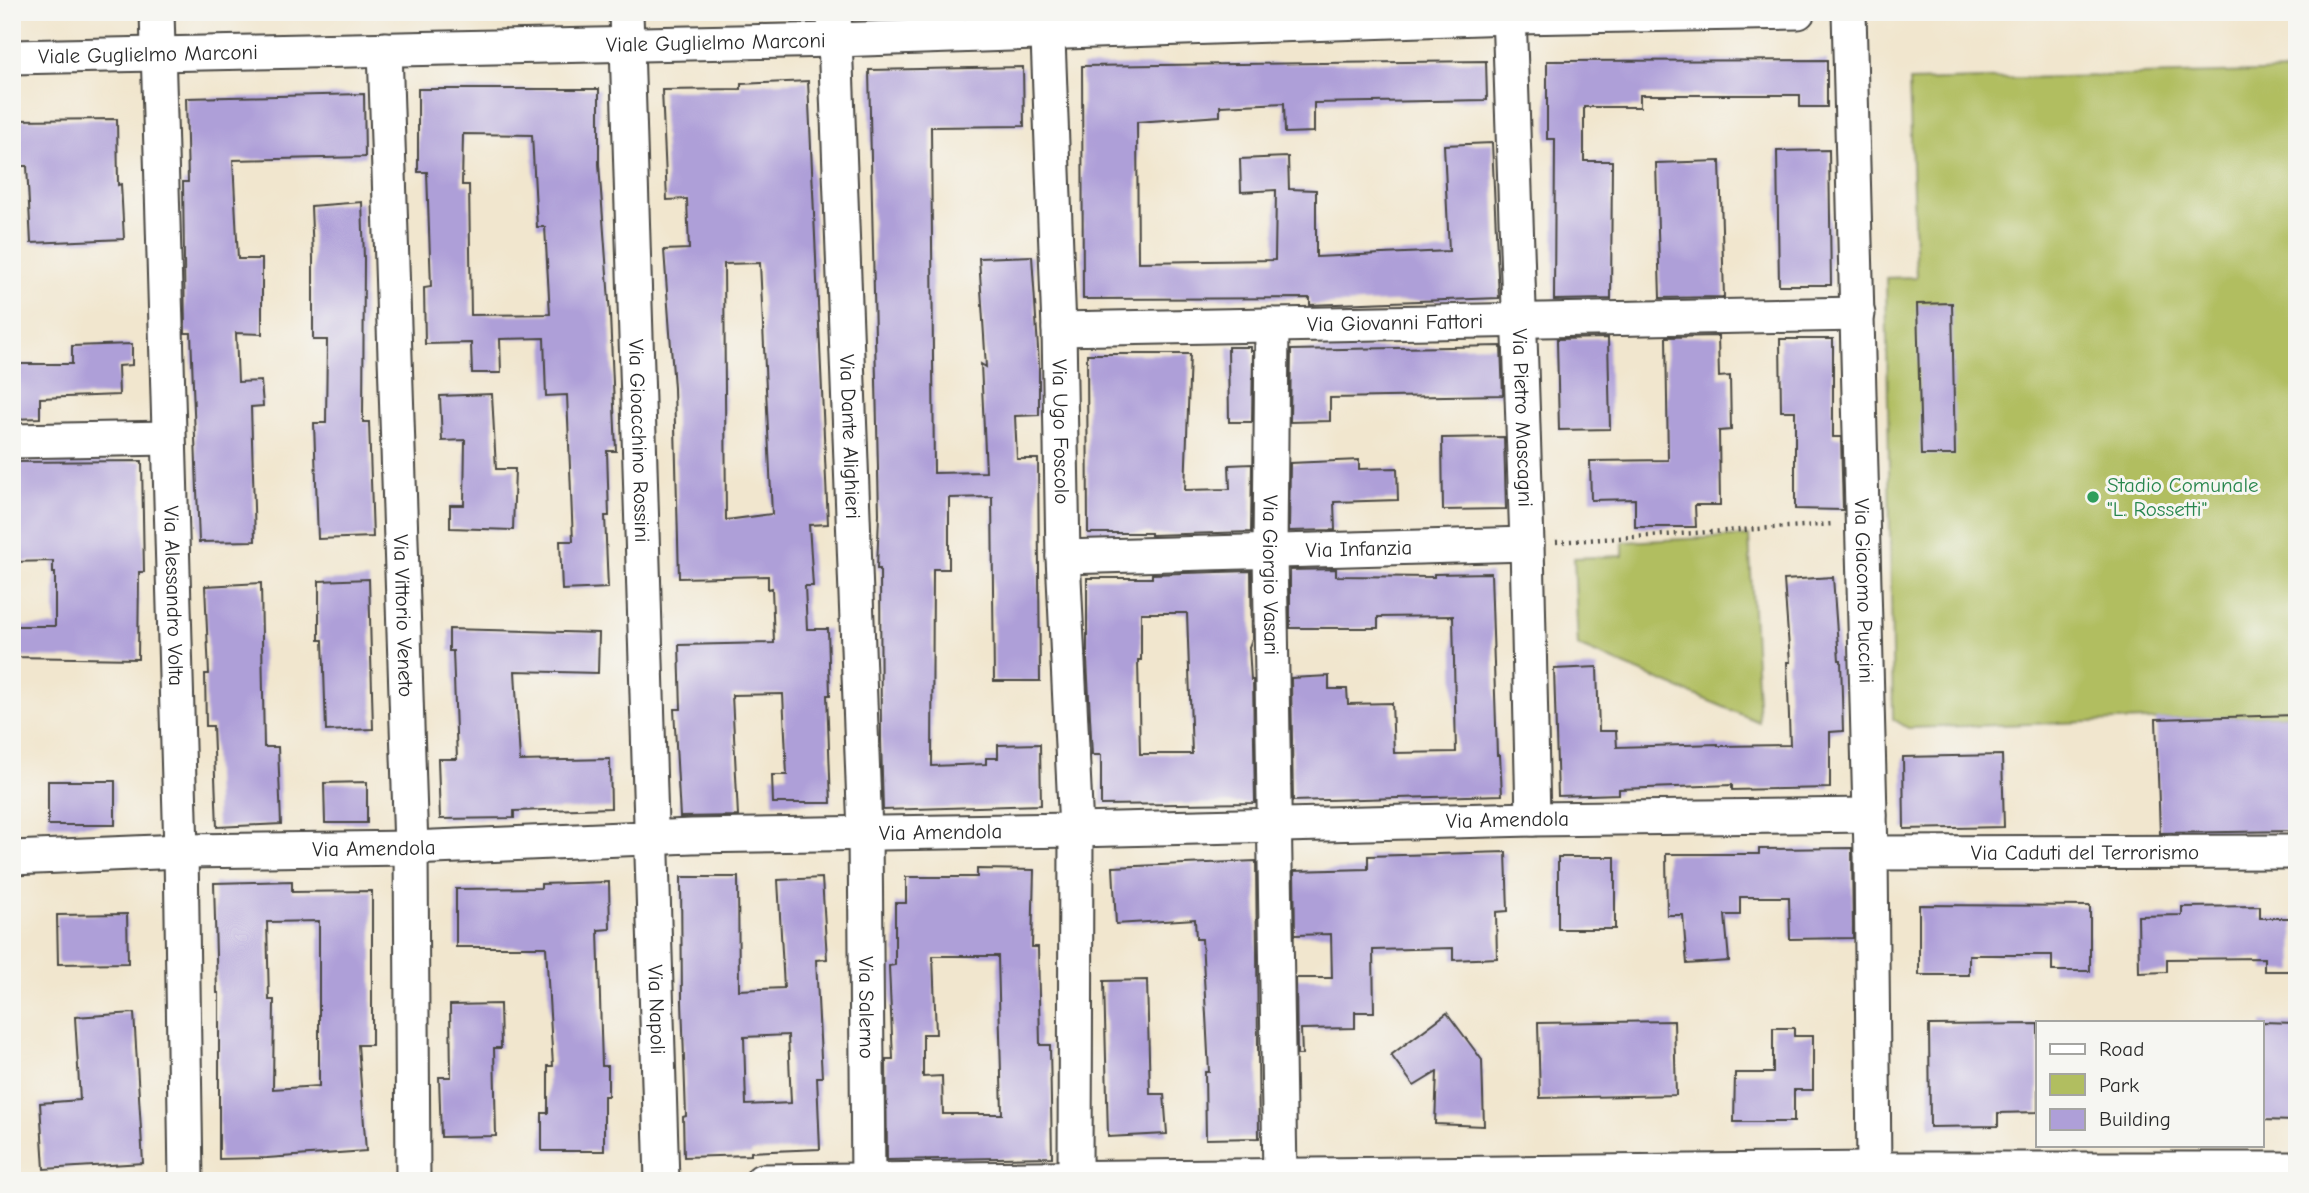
<svg xmlns="http://www.w3.org/2000/svg" width="2309" height="1193" font-family="'Comic Neue',sans-serif">
<style>
.green{fill:#b1be60;stroke:#6e7446;stroke-width:2}
.building{fill:#ae9fd8;fill-rule:evenodd}
.lines{fill:none;stroke-linecap:round;stroke-linejoin:round}
.street-casing{stroke:#494743;stroke-width:37}
.path{stroke:#494743;stroke-width:4.5;stroke-dasharray:2 5;stroke-linecap:butt}
.street{stroke:#fff;stroke-width:33}
.leisure-dot{fill:#2e9e5b;stroke:#f6f6f2;stroke-width:2.5}
.labels{text-anchor:middle;stroke-width:6;stroke-linejoin:round;paint-order:stroke}
.street-label{font-size:21px;fill:#2b2b2b;stroke:#f6f6f2}
.leisure-label{font-size:21px;fill:#27864d;stroke:#f6f6f2;text-anchor:start}
</style>
<rect width="100%" height="100%" fill="#f6f6f2"/>
<filter id="ink" filterUnits="userSpaceOnUse"><feTurbulence type="fractalNoise" baseFrequency=".0143" numOctaves="2"/><feDisplacementMap in="SourceGraphic" scale="14" xChannelSelector="R" yChannelSelector="G"/><feConvolveMatrix kernelMatrix="1 2 1 2 8 2 1 2 1" color-interpolation-filters="sRGB"/></filter>
<filter id="wash" filterUnits="userSpaceOnUse"><feTurbulence type="fractalNoise" baseFrequency=".00686" numOctaves="4" result="noise"/><feDisplacementMap in="SourceGraphic" scale="28" xChannelSelector="R" yChannelSelector="G"/><feGaussianBlur stdDeviation="1.57" result="paint"/><feColorMatrix in="noise" values="0 0 0 0 0 0 0 0 0 0 0 0 0 0 0 0 0 1.4 0 .05"/><feComposite in="paint" operator="in"/></filter>
<g filter="url(#wash)">
<rect width="100%" height="100%" fill="#f1e6ce"/>
<g class="green">
<path d="M2297,71v644l-389,13 -15,-9 -7,-441 30,-1 -7,-196z"/>
<path d="M1749,536l10,186 -181,-76 -4,-88 49,-2v-14z"/>
</g>
<g id="blocks">
<g class="building">
<path d="M1827,60v47h-27v-12h-160v12h-56v54h28l-1,138 -57,1 1,-161h-8v-78z"/>
<path d="M1486,61l1,39 -173,3v29l-29,1 -1,-30 -64,3v10l-83,6 1,140 137,-2 1,-70 -35,2 -1,-33 48,-2 1,32 27,1v67l133,-6 -5,-106 48,-2 7,155 -189,7v-7l-227,1 -1,-233z"/>
<path d="M1023,67l1,59 -93,1 3,346 52,-1 -5,-108 5,3 -7,-109 53,-2 7,108v51l-24,1 2,43h21l2,222h-46l-2,-184 -43,1v71h-16l-1,197 54,-2v-6h12v-13l42,-1 1,61 -158,5 -2,-71 -1,-170h-3l2,-55 -10,-444z"/>
<path d="M808,81l20,443 -19,1 4,61h-8l2,43h21l2,66h-3l4,108h-58l-1,-28h15l-4,-81 -51,1 6,121 -58,1 -6,-108h7l-2,-64 95,-2 -2,-55 -4,1v-13l-89,2 -5,-190 -10,-138 25,-1 -2,-50 -20,1 -5,-110 79,-1v-5zM760,263l12,251 -46,6 -2,-256z"/>
<path d="M418,89h181v75l11,151 6,136h-9l2,65h-4l3,72 -46,2 -2,-49h13l-6,-146 -21,1 -2,-58 -44,1 1,34h-29l-1,-30 -46,1 -1,-56 7,-1 -4,-115h-9zM463,134l69,1 5,92h8l5,87 -79,1 -2,-130h-7z"/>
<path d="M364,94l1,63 -132,3 5,99h24v75l-26,-1 2,49 23,-1 2,25 -12,1 4,134 -56,1 -8,-209h-6l-2,-151h5l-2,-84z"/>
<path d="M117,119l1,66 3,-1 3,55 -93,4 -4,-77h-15v-46z"/>
<path d="M1829,150l2,135h-52l-2,-134z"/>
<path d="M1720,161l4,136 -64,1 -4,-135z"/>
<path d="M362,202l2,57 -1,163h6l4,115 -55,2 -4,-116h12l1,-83h-14v-82l-2,-52z"/>
<path d="M1952,303l3,152h-34l-4,-151z"/>
<path d="M1718,336l1,41 11,-1 1,54 -12,1 1,74h-25l1,22h-61v-28l-44,1 -1,-39 78,-1 -2,-123z"/>
<path d="M1608,338l2,91 -51,1 -2,-91z"/>
<path d="M1780,339h53v98h8l2,73 -48,-1v-98h-14z"/>
<path d="M132,344v21l-14,1 1,29 -79,3v20l-28,1v-55h60v-18z"/>
<path d="M1501,346l2,49 -173,3v23l-40,1 1,-72z"/>
<path d="M1228,347h23v4h2l-1,71h-23z"/>
<path d="M1087,354h103l-5,136 45,-1 -1,-24 23,-1 -1,68 -100,3v-2h-63z"/>
<path d="M492,394l4,75h19l-2,61 -63,-2v-23h14l1,-65 -23,1 -2,-45z"/>
<path d="M1504,437l2,72 -63,1 -1,-72z"/>
<path d="M1359,460v9l38,-1 1,32 -64,2 1,28 -46,1 1,-68z"/>
<path d="M142,461l2,111h-5l-1,87 -126,-2v-31h43v-53h-2v-12l-41,1v-100z"/>
<path d="M1336,569v7l98,1v-3l57,-1 6,182h3l2,40 -209,6 -2,-123 38,-2v13h18l1,15 44,-1 2,50 62,-1 -3,-136 -75,1v11h-88v-58z"/>
<path d="M1251,571l1,68 -3,8 2,33h2l2,123 -154,2v-50h-9l-5,-95v-82h65v-4zM1141,613h46l5,141h-52l-2,-94h3z"/>
<path d="M1833,577l6,83h2l2,71 -13,1v56l-98,2v-5l-113,4v5l-61,2 -4,-127 43,-2 2,64h17l1,16 101,-3v2l72,-1 -3,-83h3l-6,-82z"/>
<path d="M369,579l4,150 -47,2 -3,-91h-4v-59z"/>
<path d="M261,583l3,164h14l3,77 -64,3 -4,-101h-7l-1,-52h4l-4,-88z"/>
<path d="M449,629l150,4 -1,40 -83,-2 5,90 90,-2 1,49 -97,3v7l-74,1 -2,-60h19l-4,-108h-4z"/>
<path d="M2297,715v116l-137,2 -4,-114z"/>
<path d="M2002,755l2,72 -100,2 -1,-72z"/>
<rect x="48" y="781" width="67" height="44"/>
<path d="M367,782v41h-42l-1,-40z"/>
<path d="M1852,848l1,90 -63,1 -1,-42h-49v18h-15l4,46 -42,3 -4,-49h-16l-1,-61h93v-5z"/>
<path d="M1506,852l2,59 -12,1 1,46 -44,2v-12l-80,2 1,62h-19v16l-54,1 1,26h-5l-1,-77h36l-1,-44 -36,1 -1,-64 74,-2v-13z"/>
<rect x="1558" y="857" width="57" height="72"/>
<path d="M1256,861l3,277 -53,1 -1,-67h4l-7,-133h-6l-1,-20 -79,5 -3,-57z"/>
<path d="M977,869l57,1 -2,77h6l2,98h10l2,112 -165,3 -1,-101h7l-4,-93 6,-1v-62h11v-26h71zM933,956h65l4,158h-59l-1,-38 -19,1v-43h13z"/>
<path d="M681,877h57l1,113 45,-2 -6,-108 44,-2 5,81 -11,1 6,117h-5l3,72 -69,3v3l-67,2 -1,-40 3,-1 -4,-115zM788,1035l3,68 -45,2 -2,-68z"/>
<path d="M292,881v11l80,-1v154h-14l8,106 -99,7 -48,1v-166h-2l-3,-110zM319,921v165l-46,3 1,-89h-5l-2,-78z"/>
<path d="M609,882l1,47 -12,1 4,136h6v30h-4v55h-62v-38h6v-47h5l-7,-119h-90v-58l85,-1v-4z"/>
<path d="M1919,905l171,1v65h-38v-16h-83v20h-50z"/>
<path d="M2260,906v12h33l1,53h-30v-13l-97,1v13l-28,1 -1,-57 44,-1v-8z"/>
<path d="M127,914l1,49 -70,1 -1,-49z"/>
<path d="M1147,980l3,114h14l3,40 -59,3 -4,-156z"/>
<path d="M500,1004l1,44h-7l2,88 -55,1 -2,-60h12l-1,-72z"/>
<path d="M134,1013l9,150 -99,6 -4,-66 40,-3 -5,-83z"/>
<path d="M1447,1013l35,47 2,66 -49,-2 2,-52 -23,14 -23,-31z"/>
<path d="M1674,1021l2,74 -136,3 -2,-75z"/>
<path d="M2262,1022l35,1v98l-35,-1z"/>
<path d="M2038,1024v88l-40,1v13l-68,1 -1,-102z"/>
<path d="M1773,1028h21v8h19v54h-19v32h-60l1,-49h38z"/>
</g>
</g>
</g>
<g filter="url(#ink)">
<use href="#blocks" fill-opacity="0" stroke="#494743" stroke-width="2"/>
<g class="lines">
<defs>
<g id="street">
<path id="s1" d="M157,12l24,839 5,330"/>
<path id="s2" d="M626,12l36,1169"/>
<path id="s3" d="M834,12l31,821 3,347"/>
<path id="s4" d="M1047,12l12,317 4,228 13,273 -1,348"/>
<path id="s5" d="M1509,12l18,532 6,275"/>
<path id="s6" d="M1849,12l22,841 3,316"/>
<path id="s7" d="M385,49l26,799 2,333"/>
<path id="s8" d="M12,57l823,-17 674,-23 289,-5"/>
<path id="s9" d="M1272,325l-2,227 10,624"/>
<path id="s10" d="M1059,329l799,-15"/>
<path d="M12,441l156,-3"/>
<path id="s11" d="M1063,557l464,-13"/>
<path id="s12" d="M1871,853l426,-1"/>
<path id="s13" d="M12,858l169,-7 230,-3 281,-12 384,-6 457,-11 337,-4"/>
<path d="M762,1181l1112,-12h423"/>
</g>
</defs>
<use href="#street" class="street-casing"/>
<g class="path">
<path d="M265,12v3"/>
<path d="M1556,542l278,-18"/>
</g>
<use href="#street" class="street"/>
</g>
</g>
<circle class="leisure-dot" cx="2093" cy="497" r="7"/>
<g class="labels">
<g class="street-label">
<text dy="7" stroke="none"><textPath href="#s8" startOffset="704">Viale Guglielmo Marconi</textPath></text>
<text dy="7" stroke="none"><textPath href="#s8" startOffset="136">Viale Guglielmo Marconi</textPath></text>
<text dy="7" stroke="none"><textPath href="#s10" startOffset="336">Via Giovanni Fattori</textPath></text>
<text dy="7" stroke="none"><textPath href="#s5" startOffset="406">Via Pietro Mascagni</textPath></text>
<text dy="7" stroke="none"><textPath href="#s4" startOffset="420">Via Ugo Foscolo</textPath></text>
<text dy="7" stroke="none"><textPath href="#s3" startOffset="425">Via Dante Alighieri</textPath></text>
<text dy="7" stroke="none"><textPath href="#s2" startOffset="429">Via Gioacchino Rossini</textPath></text>
<text dy="7" stroke="none"><textPath href="#s11" startOffset="296">Via Infanzia</textPath></text>
<text dy="7" stroke="none"><textPath href="#s9" startOffset="250">Via Giorgio Vasari</textPath></text>
<text dy="7" stroke="none"><textPath href="#s6" startOffset="579">Via Giacomo Puccini</textPath></text>
<text dy="7" stroke="none"><textPath href="#s1" startOffset="584">Via Alessandro Volta</textPath></text>
<text dy="7" stroke="none"><textPath href="#s7" startOffset="567">Via Vittorio Veneto</textPath></text>
<text dy="7" stroke="none"><textPath href="#s13" startOffset="1496">Via Amendola</textPath></text>
<text dy="7" stroke="none"><textPath href="#s13" startOffset="929">Via Amendola</textPath></text>
<text dy="7" stroke="none"><textPath href="#s13" startOffset="362">Via Amendola</textPath></text>
<text dy="7" stroke="none"><textPath href="#s12" startOffset="214">Via Caduti del Terrorismo</textPath></text>
<text dy="7" stroke="none"><textPath href="#s3" startOffset="996">Via Salerno</textPath></text>
<text dy="7" stroke="none"><textPath href="#s2" startOffset="998">Via Napoli</textPath></text>
</g>
<g class="leisure-label">
<text x="2107" y="492">Stadio Comunale<tspan x="2107" dy="24">"L. Rossetti"</tspan></text>
</g>
</g>
<rect width="2309" height="1193" fill="none" stroke="#f6f6f2" stroke-width="42"/>
<rect x="2036" y="1021" width="228" height="126" fill="#f6f6f2" stroke="#a5a5a2" stroke-width="2"/>
<rect x="2050" y="1044" width="35" height="10" fill="#ffffff" stroke="#a5a5a2" stroke-width="2"/>
<text x="2099" y="1056" font-size="21" fill="#2b2b2b">Road</text>
<rect x="2050" y="1074" width="35" height="21" fill="#b1be60" stroke="#a5a5a2" stroke-width="2"/>
<text x="2099" y="1092" font-size="21" fill="#2b2b2b">Park</text>
<rect x="2050" y="1109" width="35" height="21" fill="#ae9fd8" stroke="#a5a5a2" stroke-width="2"/>
<text x="2099" y="1126" font-size="21" fill="#2b2b2b">Building</text>
</svg>
